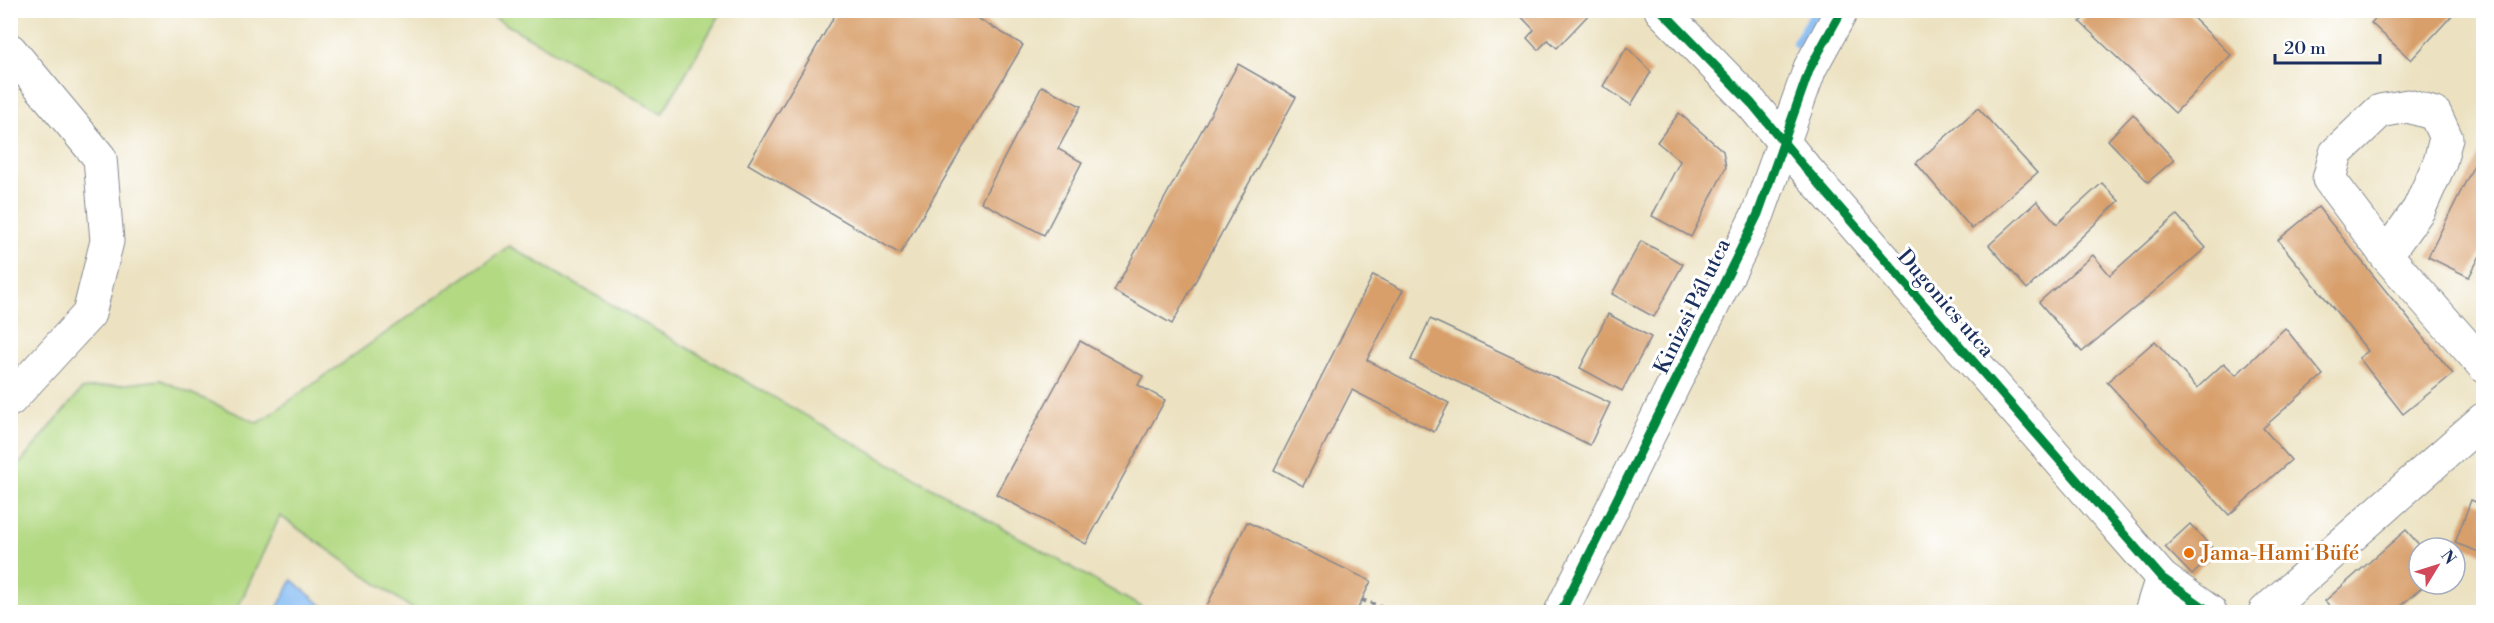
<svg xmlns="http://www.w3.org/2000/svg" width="2494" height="623" font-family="'Libre Bodoni',serif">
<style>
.green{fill:#b3d983;stroke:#678470;stroke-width:1.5}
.water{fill:#82baf3;stroke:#4e74a8;stroke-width:1.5}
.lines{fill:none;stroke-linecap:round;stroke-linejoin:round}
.stream{stroke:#82baf3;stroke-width:10}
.building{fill:#d89f6a}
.minor-casing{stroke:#848890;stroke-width:35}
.path{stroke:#848890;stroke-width:4;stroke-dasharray:4.5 4.5;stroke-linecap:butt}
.minor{stroke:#fff;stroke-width:33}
.cycleway-casing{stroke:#fff;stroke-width:13}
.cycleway{stroke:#00873e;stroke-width:9}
.food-dot{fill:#e8710a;stroke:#fff;stroke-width:2}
.labels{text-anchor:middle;stroke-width:6;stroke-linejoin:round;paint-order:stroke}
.street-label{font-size:21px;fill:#1b2f5e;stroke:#fff}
.food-label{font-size:21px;fill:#c56008;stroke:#fff;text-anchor:start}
</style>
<rect width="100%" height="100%" fill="#fff"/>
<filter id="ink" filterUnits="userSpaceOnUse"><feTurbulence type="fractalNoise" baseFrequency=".0167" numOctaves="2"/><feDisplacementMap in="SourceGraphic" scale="12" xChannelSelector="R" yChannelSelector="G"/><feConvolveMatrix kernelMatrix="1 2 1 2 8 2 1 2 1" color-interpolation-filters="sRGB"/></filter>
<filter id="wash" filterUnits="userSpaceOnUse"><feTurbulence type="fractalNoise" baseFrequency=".008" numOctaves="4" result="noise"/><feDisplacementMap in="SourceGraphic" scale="24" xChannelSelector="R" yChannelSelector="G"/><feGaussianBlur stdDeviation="1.35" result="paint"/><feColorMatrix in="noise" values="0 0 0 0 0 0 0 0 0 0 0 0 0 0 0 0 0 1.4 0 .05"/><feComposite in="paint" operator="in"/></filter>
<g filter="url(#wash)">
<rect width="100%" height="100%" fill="#ece2c1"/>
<g class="green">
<path d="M483,11l239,-1v1l-60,103z"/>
<path d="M509,246l641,366h-733l-137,-96 -44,96h-225v-138l71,-85 79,-9 97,43z"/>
</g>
<path class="water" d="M292,580l38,32h-55z"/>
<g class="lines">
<path class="stream" d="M1797,43l21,-33"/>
</g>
<g id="blocks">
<g class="building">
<path d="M838,10h126l59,35 -123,209 -152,-90z"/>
<path d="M1515,10h78l-36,38 -9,-8 -10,10 -11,-12 7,-8z"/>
<path d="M2091,10h94l46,45 -56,58 -95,-91z"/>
<path d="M2383,10h74l-46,50 -40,-37z"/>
<path d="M1627,47l24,25 -20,33 -28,-19z"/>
<path d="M1238,64l58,33 -124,227 -58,-33z"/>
<path d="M1042,86l39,20 -23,43 24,13 -38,73 -63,-33z"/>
<path d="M1978,108l59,65 -65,56 -56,-66z"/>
<path d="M1679,113l44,38 3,16 -35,70 -39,-21 28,-55 -23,-19z"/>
<path d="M2133,114l41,46 -26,22 -40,-42z"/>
<path d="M2484,145v103l-15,29 -41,-20z"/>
<path d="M2102,183l17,18 -92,88 -38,-44 48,-44 20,23z"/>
<path d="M2318,207l135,167 -50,40 -44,-56 9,-7 -90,-111z"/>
<path d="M2177,215l29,33 -124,104 -43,-50 54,-47 17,20z"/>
<path d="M1641,241l42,23 -29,53 -42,-23z"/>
<path d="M1373,275l30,15 -36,70 82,43 -15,29 -82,-42 -49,96 -29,-16z"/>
<path d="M1608,314l43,23 -29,54 -42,-23z"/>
<path d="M1430,319l180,84 -20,42 -179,-85z"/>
<path d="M2285,328l38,47 -60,53 28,32 -62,55 -122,-133 48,-41 42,47 27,-25 12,12z"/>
<path d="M1080,341l63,35 -5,9 27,15 -79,144 -90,-50z"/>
<path d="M2471,500l13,5v49l-29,-11z"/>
<path d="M1247,522l124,59 -15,31h-152z"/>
<path d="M2190,524l26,28 -24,23 -27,-28z"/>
<path d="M2406,530l16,18h-3v36h7l-33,28h-57l-11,-11z"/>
</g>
</g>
</g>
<g filter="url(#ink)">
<use href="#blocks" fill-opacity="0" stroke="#848890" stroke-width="1.5"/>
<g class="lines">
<defs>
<g id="minor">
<path d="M1661,10l91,94 52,63 358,411 48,34"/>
<path d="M10,50l90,108 7,83 -18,73 -79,86"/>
<path d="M2386,255l33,-46 21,-47 6,-24 -11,-24 -27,-8 -28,5 -44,42 -7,26 57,76 98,111"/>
<path d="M1561,612l197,-398 52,-146 32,-58"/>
<path d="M2151,612l11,-34"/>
<path d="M2265,612l219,-193"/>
</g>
</defs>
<use href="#minor" class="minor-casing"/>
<path class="path" d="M1362,600l32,12"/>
<use href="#minor" class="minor"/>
<defs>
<g id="cycleway">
<path d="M1661,10l91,94 52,63 358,411 48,34"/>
<path d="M1561,612l197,-398 52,-146 32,-58"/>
</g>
</defs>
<use href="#cycleway" class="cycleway-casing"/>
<use href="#cycleway" class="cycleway"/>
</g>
</g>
<circle class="food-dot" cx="2189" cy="553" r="6"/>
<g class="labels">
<g class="street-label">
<text transform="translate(1946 303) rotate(49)" y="7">Dugonics utca</text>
<text transform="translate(1692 306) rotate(-64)" y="7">Kinizsi Pál utca</text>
</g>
<g class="food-label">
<text x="2201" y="560">Jama-Hami Büfé</text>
</g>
</g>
<rect width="2494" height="623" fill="none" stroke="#fff" stroke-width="36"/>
<g transform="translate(2437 566) rotate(52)"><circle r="28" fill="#ffffff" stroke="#a4acbf" stroke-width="1.5"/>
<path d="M0-4.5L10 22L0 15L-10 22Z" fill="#d1495b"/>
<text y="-9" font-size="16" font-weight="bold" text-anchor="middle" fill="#1b2f5e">N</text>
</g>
<path d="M2275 54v9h105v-9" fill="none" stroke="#1b2f5e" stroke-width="3"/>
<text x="2284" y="54" font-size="18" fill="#1b2f5e" stroke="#ffffff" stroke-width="4.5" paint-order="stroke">20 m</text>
</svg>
